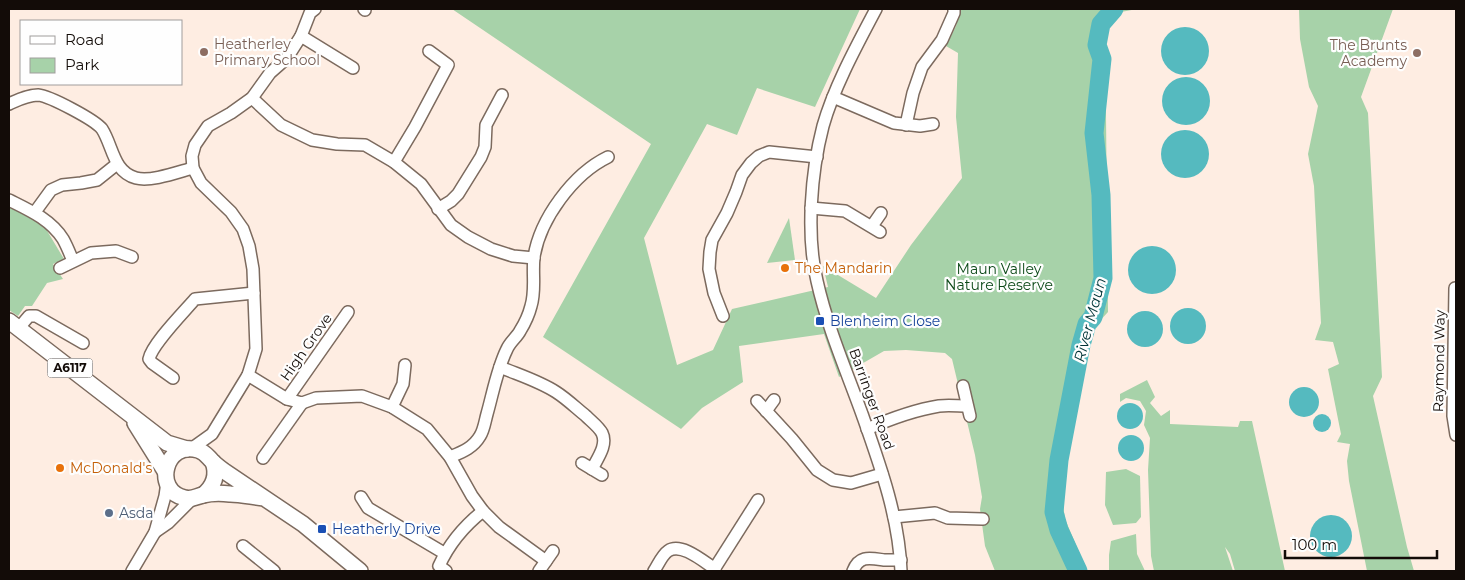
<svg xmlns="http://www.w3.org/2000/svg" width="1465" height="580" font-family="Montserrat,sans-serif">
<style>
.green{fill:#a7d2a9}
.water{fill:#55babf}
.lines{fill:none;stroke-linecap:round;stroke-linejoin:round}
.river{stroke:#55babf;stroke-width:19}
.minor-casing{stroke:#7c6a5e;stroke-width:14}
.major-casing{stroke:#7c6a5e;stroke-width:18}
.minor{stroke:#fff;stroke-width:11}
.major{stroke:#fff;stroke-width:15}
.education-dot{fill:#8d6e63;stroke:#fefefe;stroke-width:2}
.food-dot{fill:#e8710a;stroke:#fefefe;stroke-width:2}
.transit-dot{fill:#1a4fb4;stroke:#fefefe;stroke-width:2}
.service-dot{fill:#5c6f8a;stroke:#fefefe;stroke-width:2}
.labels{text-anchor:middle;stroke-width:4.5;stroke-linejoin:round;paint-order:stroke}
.shield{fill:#fefefe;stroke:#5a5552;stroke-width:1}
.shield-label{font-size:12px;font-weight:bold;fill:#130c08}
.education-label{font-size:14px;fill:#785e54;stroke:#fefefe;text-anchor:start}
.food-label{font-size:14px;fill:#c56008;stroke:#fefefe;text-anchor:start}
.park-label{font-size:14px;fill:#0b4817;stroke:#fefefe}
.transit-label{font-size:14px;fill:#164399;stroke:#fefefe;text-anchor:start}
.street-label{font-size:14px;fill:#130c08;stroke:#fefefe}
.service-label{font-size:14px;fill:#4e5e75;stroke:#fefefe;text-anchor:start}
.water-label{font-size:15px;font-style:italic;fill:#013437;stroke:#fefefe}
</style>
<rect width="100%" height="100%" fill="#feede2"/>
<g class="green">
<path d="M452,9h408l-45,98 -58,-19 -20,47 -30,-11 -63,114 33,127 36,-15 19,-41 96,-22 -5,-21 53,32 35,-53 51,-67 -6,-61 2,-64 -12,-7 10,-20 4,-17h177l-32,6 3,297 -21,23 -25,162 3,22 22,52h-92l-10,-25 -5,-37 2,-12 -7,-42 -23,-96 -7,-6 -39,-3 -22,1 -45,26 -15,-43 -85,12 4,36 -41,26 -21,21 -138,-92 108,-193z"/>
<path d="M1299,9h94l-32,88 7,16 14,264 -9,19 34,151 7,24h-47l-18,-90 -2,-20 3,-17 -13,-2 4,-8 -13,-65 11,-5 -6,-22 -18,-2 6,-17 -7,-137 -6,-32 10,-48 -9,-19 -9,-48z"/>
<path d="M9,207l23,12 14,10 18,30 -11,5 10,15 -16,4 -15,23h-7l-7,10 -9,-6z"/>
<path d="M789,218l6,42 -28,3z"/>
<path d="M1147,380l8,17 -5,6 11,13 9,-6v14l68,3 2,-6h12l33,150h-50l-5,-17 -5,-7 8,24h-79l-3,-15 -3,-86 2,-32 -6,-13 2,-14 -6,-10 -14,-3 -6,4v-8z"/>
<path d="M1126,469l14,7 1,41 -5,6 -23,2 -8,-20 1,-33z"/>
<path d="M1136,534l1,20 8,17h-36v-16l2,-14z"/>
</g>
<g class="water">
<circle cx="1185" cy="51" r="24"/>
<circle cx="1186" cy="101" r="24"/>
<circle cx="1185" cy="154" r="24"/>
<circle cx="1152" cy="270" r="24"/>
<circle cx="1188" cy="326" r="18"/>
<circle cx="1145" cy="329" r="18"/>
<circle cx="1304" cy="402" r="15"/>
<circle cx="1130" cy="416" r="13"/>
<circle cx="1322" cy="423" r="9"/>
<circle cx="1131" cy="448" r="13"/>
<circle cx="1331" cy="536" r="21"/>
</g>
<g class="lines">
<path class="river" d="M1078,571l-19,-41 -5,-18 5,-52 22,-115 6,-21 6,-7 10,-39 -2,-83 -7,-62 8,-74 -5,-14 4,-21 13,-15"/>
<defs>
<g id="minor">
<path d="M364,9l1,1"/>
<path d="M876,9c-19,36 -42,78 -53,117 -12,46 -17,109 -6,155 10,45 29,89 45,133 18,51 37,103 39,157"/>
<path d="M301,36l52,32"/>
<path d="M833,97l61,26 26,3 13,-2"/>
<path d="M252,98l29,27 31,15 25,4 28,1 29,17 27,22 30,41 17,12 23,12 22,7 21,2"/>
<path d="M9,104c9,-4 18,-9 29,-9 12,1 57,25 64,34 11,17 11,43 34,49 15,4 42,-6 57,-10"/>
<path d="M906,125l7,-32 9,-26 20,-27 12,-27v-4"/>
<path d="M394,162l21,-35 33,-62 -19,-14"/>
<path d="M9,200c20,10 41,19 54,39 4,7 7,15 10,22"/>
<path d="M811,208l34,3 35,21"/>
<path d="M438,209l13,-8 7,-7 23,-37 4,-10 1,-22 16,-30"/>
<path d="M35,212l16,-22 11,-5 19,-2 16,-3 20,-16"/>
<path d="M872,226l9,-13"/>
<path d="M60,268l31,-15 25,-2 16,6"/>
<path d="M1455,288l-2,128 3,19"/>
<path d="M723,316l-9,-23 -5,-24 1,-17 2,-12 15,-27 9,-21 6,-17 9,-12 8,-7 10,-4 48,5"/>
<path d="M18,329l11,-13h7l47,27"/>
<path d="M500,367c19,8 39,14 56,25 11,7 20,16 30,24 5,5 13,11 16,17 6,12 -5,26 -10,36"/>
<path d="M248,375l39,24 15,4 14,-5 46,-2 30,11 35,22 23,28 22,39 11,15 16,16 47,34"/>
<path d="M173,378l-21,-15 -3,-4c3,-15 35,-47 46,-60l59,-6"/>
<path d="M963,386l7,30"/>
<path d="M287,399l61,-87"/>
<path d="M757,401l35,38 25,31 16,10 18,3 31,-9"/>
<path d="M392,407l11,-23 2,-19"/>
<path d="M766,411l8,-11"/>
<path d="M867,429c23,-10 47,-19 72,-23 9,-1 19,0 28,0"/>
<path d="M191,449l21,-15 36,-59 8,-26 -3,-80 -4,-23 -6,-17 -12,-17 -30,-29 -8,-15 -1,-12 3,-11 13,-19 23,-13 21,-15 18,-25 17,-15 14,-22 9,-23 5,-4"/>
<path d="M450,457c12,-5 23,-9 30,-21 4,-6 5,-15 7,-22 6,-21 10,-45 20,-65 3,-7 10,-12 13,-18 5,-8 9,-17 11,-25 5,-16 1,-33 3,-49 6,-38 39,-83 74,-100"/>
<path d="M263,458l39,-55"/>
<path d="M582,463l20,12"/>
<path d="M361,497l7,11 76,45"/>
<path d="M894,517l41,-4 13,5 35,1"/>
<path d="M155,532l13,-9 25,-25"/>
<path d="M243,546l31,25"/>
<path d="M132,571l23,-39 10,-36 2,-14"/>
<path d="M446,571l-7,-5c10,-22 25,-40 44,-55"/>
<path d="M539,571l14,-20"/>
<path d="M654,571c4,-6 8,-16 14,-20 13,-9 35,10 47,18"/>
<path d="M713,571l45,-71"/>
<path d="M853,571c6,-16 17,-13 31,-11 6,0 11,0 17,0"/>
</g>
<g id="major">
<path d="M9,321l158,122 20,6"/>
<path d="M135,423l30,48"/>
<path d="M203,495c11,-9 15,-20 10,-33"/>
<path d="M264,498c-11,-1 -23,-4 -34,-4 -8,-1 -19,-1 -27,1 -6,1 -11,5 -18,3 -33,-7 -20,-58 13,-48 7,2 9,6 14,11 4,4 8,7 12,10l79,53 57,47"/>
</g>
</defs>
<use href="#minor" class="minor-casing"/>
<use href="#major" class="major-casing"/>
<use href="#minor" class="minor"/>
<use href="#major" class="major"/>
</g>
<g class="education-dot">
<circle cx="204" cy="52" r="5"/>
<circle cx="1417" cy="53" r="5"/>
</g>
<g class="food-dot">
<circle cx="785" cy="268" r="5"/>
<circle cx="60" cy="468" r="5"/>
</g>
<g class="transit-dot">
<rect x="815" y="316" width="10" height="10" rx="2.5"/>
<rect x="317" y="524" width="10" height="10" rx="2.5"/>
</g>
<circle class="service-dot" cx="109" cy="513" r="5"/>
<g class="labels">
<rect class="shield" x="47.5" y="358.5" width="45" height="19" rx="4"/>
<g class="shield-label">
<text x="70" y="372">A6117</text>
</g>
<g class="education-label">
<text x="214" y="49">Heatherley<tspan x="214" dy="16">Primary School</tspan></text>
<text x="1407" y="50" text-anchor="end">The Brunts<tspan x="1407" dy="16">Academy</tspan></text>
</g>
<g class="food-label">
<text x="795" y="273">The Mandarin</text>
<text x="70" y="473">McDonald's</text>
</g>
<g class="park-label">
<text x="999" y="274">Maun Valley<tspan x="999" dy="16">Nature Reserve</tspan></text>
</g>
<g class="transit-label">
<text x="830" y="326">Blenheim Close</text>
<text x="332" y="534">Heatherly Drive</text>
</g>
<g class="street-label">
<text transform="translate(306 347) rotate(-55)" y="5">High Grove</text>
<text transform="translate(1439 361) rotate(-89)" y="5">Raymond Way</text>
<text transform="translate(872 399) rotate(70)" y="5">Barringer Road</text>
</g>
<g class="service-label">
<text x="119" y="518">Asda</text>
</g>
<g class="water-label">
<text transform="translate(1090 320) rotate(-75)" y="5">River Maun</text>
</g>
</g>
<rect width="1465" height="580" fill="none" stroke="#130c08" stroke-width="20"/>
<rect x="20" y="20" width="162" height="65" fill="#fefefe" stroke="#a09d9c"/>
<rect x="30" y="36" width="25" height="8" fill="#ffffff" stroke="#a09d9c"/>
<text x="65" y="45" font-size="15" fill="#130c08">Road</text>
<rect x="30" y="58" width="25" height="15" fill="#a7d2a9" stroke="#a09d9c"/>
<text x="65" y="70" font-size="15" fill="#130c08">Park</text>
<path d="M1285 550v8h152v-8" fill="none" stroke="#130c08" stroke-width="2.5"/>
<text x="1292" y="550" font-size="15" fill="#130c08" stroke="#fefefe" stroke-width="4" paint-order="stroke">100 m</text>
</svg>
